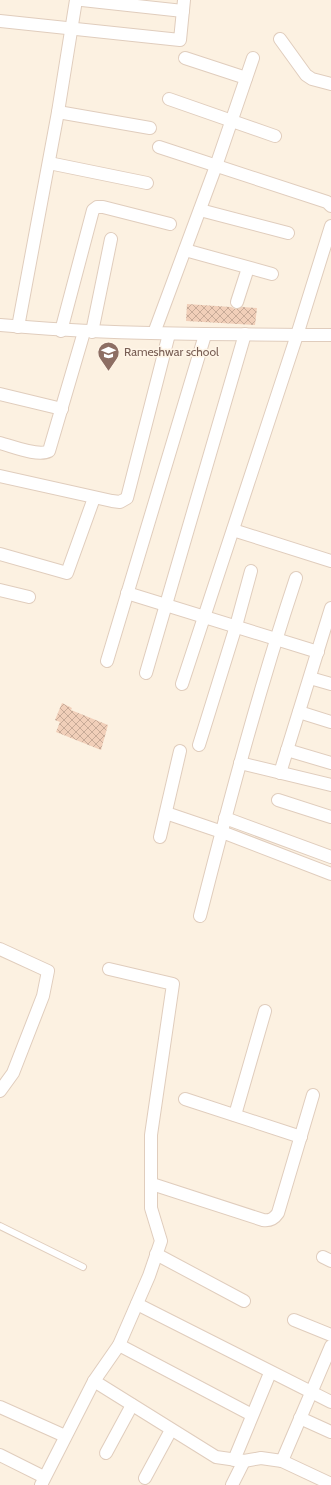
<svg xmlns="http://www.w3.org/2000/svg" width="331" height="1485" font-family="Cabin,sans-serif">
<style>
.building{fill:url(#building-cross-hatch)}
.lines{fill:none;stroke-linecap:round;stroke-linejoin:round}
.service-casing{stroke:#e0cdbd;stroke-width:8}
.minor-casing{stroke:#e0cdbd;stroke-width:14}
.service{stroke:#fff;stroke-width:6}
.minor{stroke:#fff;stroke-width:12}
.labels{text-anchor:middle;stroke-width:3;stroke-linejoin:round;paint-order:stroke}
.education-label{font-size:12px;fill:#785e54;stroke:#fff5e7;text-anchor:start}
</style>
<defs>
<pattern id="building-cross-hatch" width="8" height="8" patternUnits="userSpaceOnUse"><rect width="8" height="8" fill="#f1cfb9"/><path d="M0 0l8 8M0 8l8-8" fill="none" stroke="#c8ab98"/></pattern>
</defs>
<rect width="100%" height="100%" fill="#fcf1e1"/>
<g class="building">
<path d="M187,304l44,3 4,2 7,-2 15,1 -2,17 -69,-4z"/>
<path d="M62,703l10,5 -1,2 37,15 -7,25 -45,-18 4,-10 -5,-2z"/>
</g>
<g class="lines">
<defs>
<path id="service" d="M0,1226l83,41"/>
<g id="minor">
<path d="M82,0l101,11"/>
<path d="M0,21l180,19 4,-40"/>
<path d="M280,39l26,36 6,4 19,5"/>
<path d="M185,58l61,20"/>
<path d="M169,99l106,37"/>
<path d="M58,112l92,16"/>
<path d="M159,147l168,55 4,4"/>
<path d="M49,163l98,20"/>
<path d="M200,210l88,23"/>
<path d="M185,250l87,24"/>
<path d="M237,302l11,-34"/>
<path d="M0,325c110,10 220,9 331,10"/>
<path d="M18,327l40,-215 18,-112"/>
<path d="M61,331l32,-121 4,-3h6l67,17"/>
<path d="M92,332l19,-93"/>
<path d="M154,333l62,-167 37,-108"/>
<path d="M0,394l62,15"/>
<path d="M0,443c12,3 38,14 49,8l35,-119"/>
<path d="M0,476l112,25 8,1 7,-4 42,-164"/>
<path d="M233,530l98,31"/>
<path d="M0,554l67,19 27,-75"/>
<path d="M0,590l29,7"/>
<path d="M127,593l191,59"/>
<path d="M107,661l98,-326"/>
<path d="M146,673l99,-339"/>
<path d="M310,678l21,6"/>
<path d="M182,684l115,-349 34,-109"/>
<path d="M299,712l32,10"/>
<path d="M199,745l37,-119 15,-55"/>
<path d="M287,750l44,13"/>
<path d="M240,763l91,22"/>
<path d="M280,773l51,-165"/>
<path d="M278,800l53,17"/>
<path d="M166,813l56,19 109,42"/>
<path d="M225,818l106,39"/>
<path d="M160,837l20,-86"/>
<path d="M200,916c29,-114 59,-227 96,-338"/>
<path d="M0,949l48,22 -5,25 -30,77 -13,18"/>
<path d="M185,1099l116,38"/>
<path d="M235,1115l30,-104"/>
<path d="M152,1184l111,36c7,1 11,-1 15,-7l35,-118"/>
<path d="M156,1254l88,47"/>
<path d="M323,1257l8,4"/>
<path d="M137,1304l194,98"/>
<path d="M294,1320l37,15"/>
<path d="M119,1345l133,70"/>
<path d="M94,1381l122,76 28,4 17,-3 21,3 49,23"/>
<path d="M0,1407l65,29"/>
<path d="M300,1418l31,14"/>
<path d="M106,1453l26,-48"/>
<path d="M0,1455l44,22"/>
<path d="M234,1460l36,-87"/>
<path d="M282,1461l49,-115"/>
<path d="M145,1478l26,-48"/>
<path d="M41,1485l53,-104 25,-36 30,-69 12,-35 -10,-33v-73l22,-151 -64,-15"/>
<path d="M232,1485l12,-24"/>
</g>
</defs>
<use href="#service" class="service-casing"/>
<use href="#minor" class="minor-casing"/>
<use href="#service" class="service"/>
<use href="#minor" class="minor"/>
</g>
<defs>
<symbol id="school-pin" viewBox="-11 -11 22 30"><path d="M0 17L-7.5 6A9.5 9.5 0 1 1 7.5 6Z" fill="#8d6e63" stroke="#fff5e7"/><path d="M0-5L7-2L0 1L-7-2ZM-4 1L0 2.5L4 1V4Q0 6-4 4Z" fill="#fff"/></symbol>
</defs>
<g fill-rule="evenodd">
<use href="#school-pin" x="96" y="340" width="25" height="34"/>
</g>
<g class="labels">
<g class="education-label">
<text x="124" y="356">Rameshwar school</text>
</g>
</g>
</svg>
